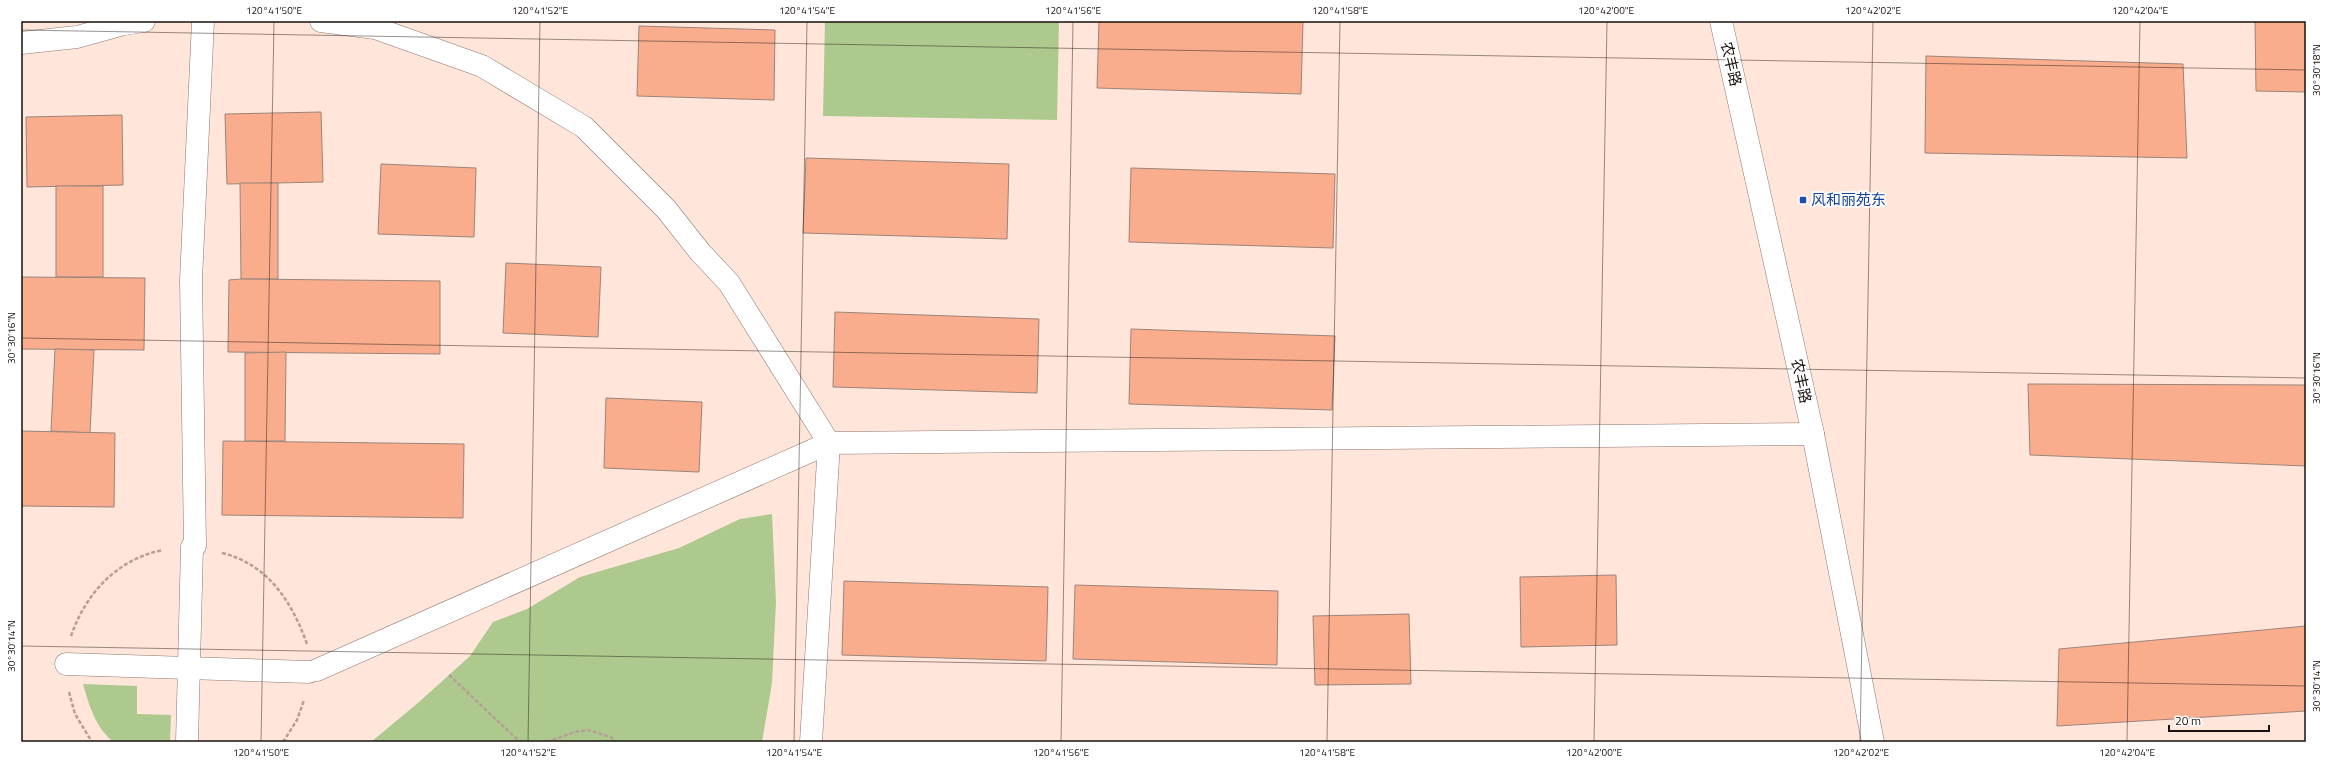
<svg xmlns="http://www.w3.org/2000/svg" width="2327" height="763" font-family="'Titillium Web','Noto Sans SC',sans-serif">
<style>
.green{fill:#aec98e}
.building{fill:#faad8d;stroke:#9b847a}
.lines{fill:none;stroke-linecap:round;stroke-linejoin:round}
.minor-casing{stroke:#8e776e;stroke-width:23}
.secondary-casing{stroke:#8e776e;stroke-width:23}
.path{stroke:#b4a097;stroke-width:2.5;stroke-dasharray:4 2;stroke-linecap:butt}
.minor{stroke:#fff;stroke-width:22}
.secondary{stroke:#fff;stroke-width:22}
.ticks{fill:none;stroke:#19110d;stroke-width:1;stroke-opacity:0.45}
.transit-dot{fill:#1a4fb4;stroke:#fff;stroke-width:1.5}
.labels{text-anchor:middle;stroke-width:3.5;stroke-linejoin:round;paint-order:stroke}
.street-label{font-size:15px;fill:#19110d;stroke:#fff}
.transit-label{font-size:15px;fill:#164399;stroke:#fff;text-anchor:start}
.neatline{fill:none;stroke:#19110d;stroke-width:1.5}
.ticks-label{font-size:10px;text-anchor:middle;fill:#19110d}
</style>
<rect width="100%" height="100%" fill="#ffe5da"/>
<g class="green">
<path d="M825,21h234l-2,99 -234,-4z"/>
<path d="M772,514l4,88 -4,81 -10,59h-391l48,-40 51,-46 23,-34 34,-13 53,-32 99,-29 61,-29z"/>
<path d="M83,684l54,2v28l34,1 -1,27h-56c-18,-13 -25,-37 -31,-58z"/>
</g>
<g class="building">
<path d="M1099,21h204l-2,73 -204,-6z"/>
<path d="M2255,21h51v71l-50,-1z"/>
<path d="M639,26l136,4 -1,70 -137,-4z"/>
<path d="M1926,56l257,8 4,94 -262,-5z"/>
<path d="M321,112l2,70 -96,2 -2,-70z"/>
<path d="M122,115l1,70 -96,2 -1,-70z"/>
<path d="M806,158l203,6 -2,75 -204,-6z"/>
<path d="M381,164l95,4 -2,69 -96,-3z"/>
<path d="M1131,168l204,6 -2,74 -204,-6z"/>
<path d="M240,183h38v96h-37z"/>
<rect x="56" y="186" width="47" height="91"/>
<path d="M506,263l95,4 -3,70 -95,-4z"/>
<path d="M21,277l124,1 -1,72 -123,-1z"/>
<path d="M241,279l199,2v73l-212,-2 1,-72z"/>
<path d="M835,312l204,7 -2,74 -204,-6z"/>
<path d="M1131,329l204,7 -3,74 -203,-6z"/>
<path d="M55,349l39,1 -4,83 -39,-2z"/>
<path d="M286,352l-1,89h-40v-88z"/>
<path d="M2028,384l278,1v81l-276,-11z"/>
<path d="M606,398l96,4 -3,70 -95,-4z"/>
<path d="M21,431l94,2 -1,74 -93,-1z"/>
<path d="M223,441l241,3 -1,74 -241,-3z"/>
<path d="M1616,575l1,70 -96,2 -1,-70z"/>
<path d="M844,581l204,6 -2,74 -204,-6z"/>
<path d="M1075,585l203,6 -1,74 -204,-6z"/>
<path d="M1409,614l2,70 -96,1 -2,-69z"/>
<path d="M2306,626v85l-249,15 2,-77z"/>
</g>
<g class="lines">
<defs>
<g id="minor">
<path d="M321,21l54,7 107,38 102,61 82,82 34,43 29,31 100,160 -18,299"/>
<path d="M21,43l56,-6 47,-13 20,-3"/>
<path d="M195,546l-4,-266 12,-259"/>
<path d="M66,664l243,8"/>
<path d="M317,670l512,-227 984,-9"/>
<path d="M187,742l5,-195"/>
</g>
<path id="secondary" d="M1721,21l92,413 60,308"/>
</defs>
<use href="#minor" class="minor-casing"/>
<use href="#secondary" class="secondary-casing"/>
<g class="path">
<path d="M222,553c46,11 70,49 85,91"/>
<path d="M71,636c15,-43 46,-77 92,-86"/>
<path d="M449,675l71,67"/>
<path d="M69,692l6,22 17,28"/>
<path d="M283,742l14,-22 7,-20"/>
<path d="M547,742l28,-10 13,-2 23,7 4,5"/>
</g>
<use href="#minor" class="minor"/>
<use href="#secondary" class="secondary"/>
</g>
<path class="ticks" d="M21,30l2285,40M21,338l2285,40M21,646l2285,40M261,742l13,-721M528,742l12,-721M794,742l13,-721M1061,742l12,-721M1327,742l13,-721M1594,742l13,-721M1860,742l13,-721M2127,742l13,-721"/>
<rect class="transit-dot" x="1799" y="196" width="8" height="8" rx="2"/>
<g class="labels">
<g class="street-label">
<text transform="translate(1731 64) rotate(77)" y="5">农丰路</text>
<text transform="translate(1801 381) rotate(78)" y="5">农丰路</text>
</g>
<g class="transit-label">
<text x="1811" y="205">风和丽苑东</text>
</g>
</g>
<rect width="2327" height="763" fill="none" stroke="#ffffff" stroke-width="44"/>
<path d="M2169 725v6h100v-6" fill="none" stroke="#19110d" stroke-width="2"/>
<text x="2175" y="725" font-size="12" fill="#19110d" stroke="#ffffff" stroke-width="3" paint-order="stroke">20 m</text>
<rect x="22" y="22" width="2283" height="719" class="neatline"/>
<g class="ticks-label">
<text x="274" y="14">120°41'50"E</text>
<text x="540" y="14">120°41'52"E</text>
<text x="807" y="14">120°41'54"E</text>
<text x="1073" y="14">120°41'56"E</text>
<text x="1340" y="14">120°41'58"E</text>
<text x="1606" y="14">120°42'00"E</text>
<text x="1873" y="14">120°42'02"E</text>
<text x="2140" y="14">120°42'04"E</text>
<text transform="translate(2316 70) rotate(-90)" y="4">30°30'18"N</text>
<text transform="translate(11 338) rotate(-90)" y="4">30°30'16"N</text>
<text transform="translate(2316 378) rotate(-90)" y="4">30°30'16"N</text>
<text transform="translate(11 646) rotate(-90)" y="4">30°30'14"N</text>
<text transform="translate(2316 686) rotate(-90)" y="4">30°30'14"N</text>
<text x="261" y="756">120°41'50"E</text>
<text x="528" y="756">120°41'52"E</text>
<text x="794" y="756">120°41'54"E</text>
<text x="1061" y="756">120°41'56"E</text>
<text x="1327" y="756">120°41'58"E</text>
<text x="1594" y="756">120°42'00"E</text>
<text x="1861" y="756">120°42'02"E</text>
<text x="2127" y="756">120°42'04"E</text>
</g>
</svg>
